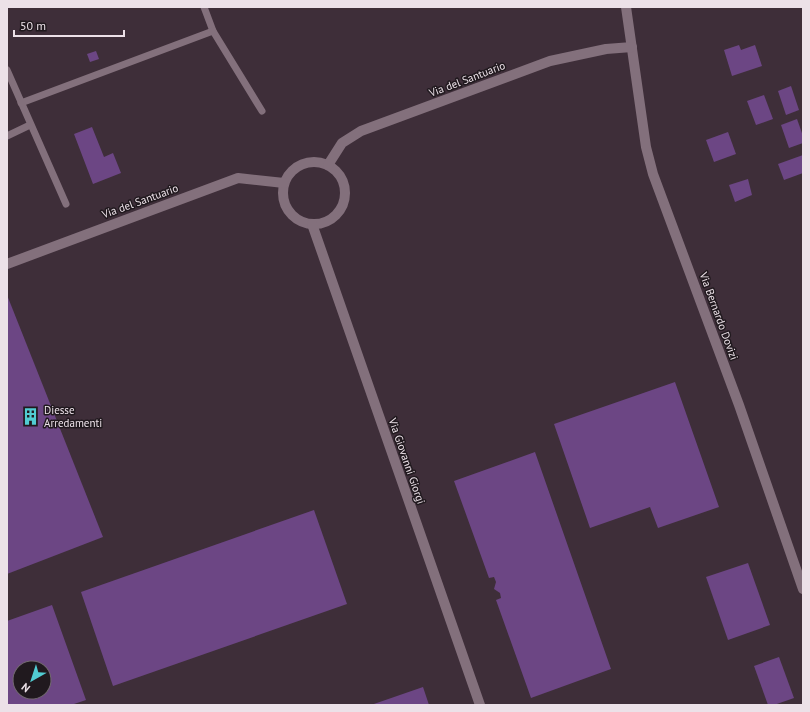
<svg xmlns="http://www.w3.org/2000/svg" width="810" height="712" font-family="'PT Sans',sans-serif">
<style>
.building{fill:#6c4684;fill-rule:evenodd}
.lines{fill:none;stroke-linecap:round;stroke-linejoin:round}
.service{stroke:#83707c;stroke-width:7}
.minor{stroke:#83707c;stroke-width:10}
.labels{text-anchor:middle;stroke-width:3;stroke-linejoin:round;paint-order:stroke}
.street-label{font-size:11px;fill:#ece1e8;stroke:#20191e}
.poi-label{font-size:11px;fill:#ece1e8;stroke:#20191e;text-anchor:start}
</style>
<rect width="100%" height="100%" fill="#3e2e39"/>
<g class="building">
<path d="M739,45l2,5 14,-5 7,21 -30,10 -8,-26z"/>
<path d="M96,51l3,8 -9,3 -3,-8z"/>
<path d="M791,86l8,24 -13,5 -8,-24z"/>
<path d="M764,95l9,24 -17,6 -9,-24z"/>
<path d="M797,119l6,17v7l-14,5 -8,-23z"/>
<path d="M92,127l12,30 9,-4 8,20 -28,11 -19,-50z"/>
<path d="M728,132l8,22 -22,8 -8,-22z"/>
<path d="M803,155v18l-19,7 -6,-16z"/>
<path d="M748,179l4,16 -17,7 -6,-17z"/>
<path d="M7,295l96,242 -96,37z"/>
<path d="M675,382l44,125 -61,21 -8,-21 -60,21 -36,-104z"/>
<path d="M535,452l76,217 -80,29 -35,-98 5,-2 -1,-5 -6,-4 2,-7 -2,-5 -5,1 -35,-97z"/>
<path d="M314,510l33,94 -234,82 -32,-94z"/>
<path d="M748,563l22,62 -42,15 -22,-63z"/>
<path d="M52,605l34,95 -15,5h-64v-84zM20,668h24v24h-24z"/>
<path d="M779,657l15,41 -20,7h-6l-14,-39z"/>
<path d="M423,687l6,18h-58z"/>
</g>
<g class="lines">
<g class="service">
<path d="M204,7l9,24 49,80"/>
<path d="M7,70l59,134"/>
<path d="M21,103l192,-72"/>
<path d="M7,136l23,-11"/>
</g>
<g class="minor">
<path d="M626,7l20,140 7,27 86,231 64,184"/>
<circle cx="314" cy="193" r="31"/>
<path d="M328,165l14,-22 19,-12 189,-70 56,-12 26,-2"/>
<path d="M312,224l168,481"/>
<path d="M7,264l231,-86 46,5"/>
</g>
</g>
<defs>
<symbol id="building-bare" viewBox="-9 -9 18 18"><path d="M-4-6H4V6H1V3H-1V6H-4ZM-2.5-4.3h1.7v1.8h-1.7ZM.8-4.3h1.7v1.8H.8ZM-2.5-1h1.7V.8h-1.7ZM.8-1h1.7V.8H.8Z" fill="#51ccd2" stroke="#20191e" stroke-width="2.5" paint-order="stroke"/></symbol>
</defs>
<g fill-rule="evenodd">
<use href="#building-bare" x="18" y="404" width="25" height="25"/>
</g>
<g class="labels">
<g class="street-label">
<text transform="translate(467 79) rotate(-21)" y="4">Via del Santuario</text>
<text transform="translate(140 201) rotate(-20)" y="4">Via del Santuario</text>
<text transform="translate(719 316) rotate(70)" y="4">Via Bernardo Dovizi</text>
<text transform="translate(407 461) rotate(71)" y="4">Via Giovanni Giorgi</text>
</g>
<g class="poi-label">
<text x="44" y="414">Diesse<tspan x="44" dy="13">Arredamenti</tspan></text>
</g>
</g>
<rect width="810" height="712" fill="none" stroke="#ece1e8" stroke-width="16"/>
<g transform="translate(32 680) rotate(219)"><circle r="19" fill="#20191e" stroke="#72696f"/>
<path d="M0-3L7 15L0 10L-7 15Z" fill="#51ccd2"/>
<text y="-6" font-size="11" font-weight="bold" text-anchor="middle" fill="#ece1e8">N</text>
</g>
<path d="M14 30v6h110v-6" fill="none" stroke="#ece1e8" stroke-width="2"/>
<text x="20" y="30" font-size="12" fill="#ece1e8" stroke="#20191e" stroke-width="3" paint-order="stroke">50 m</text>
</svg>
